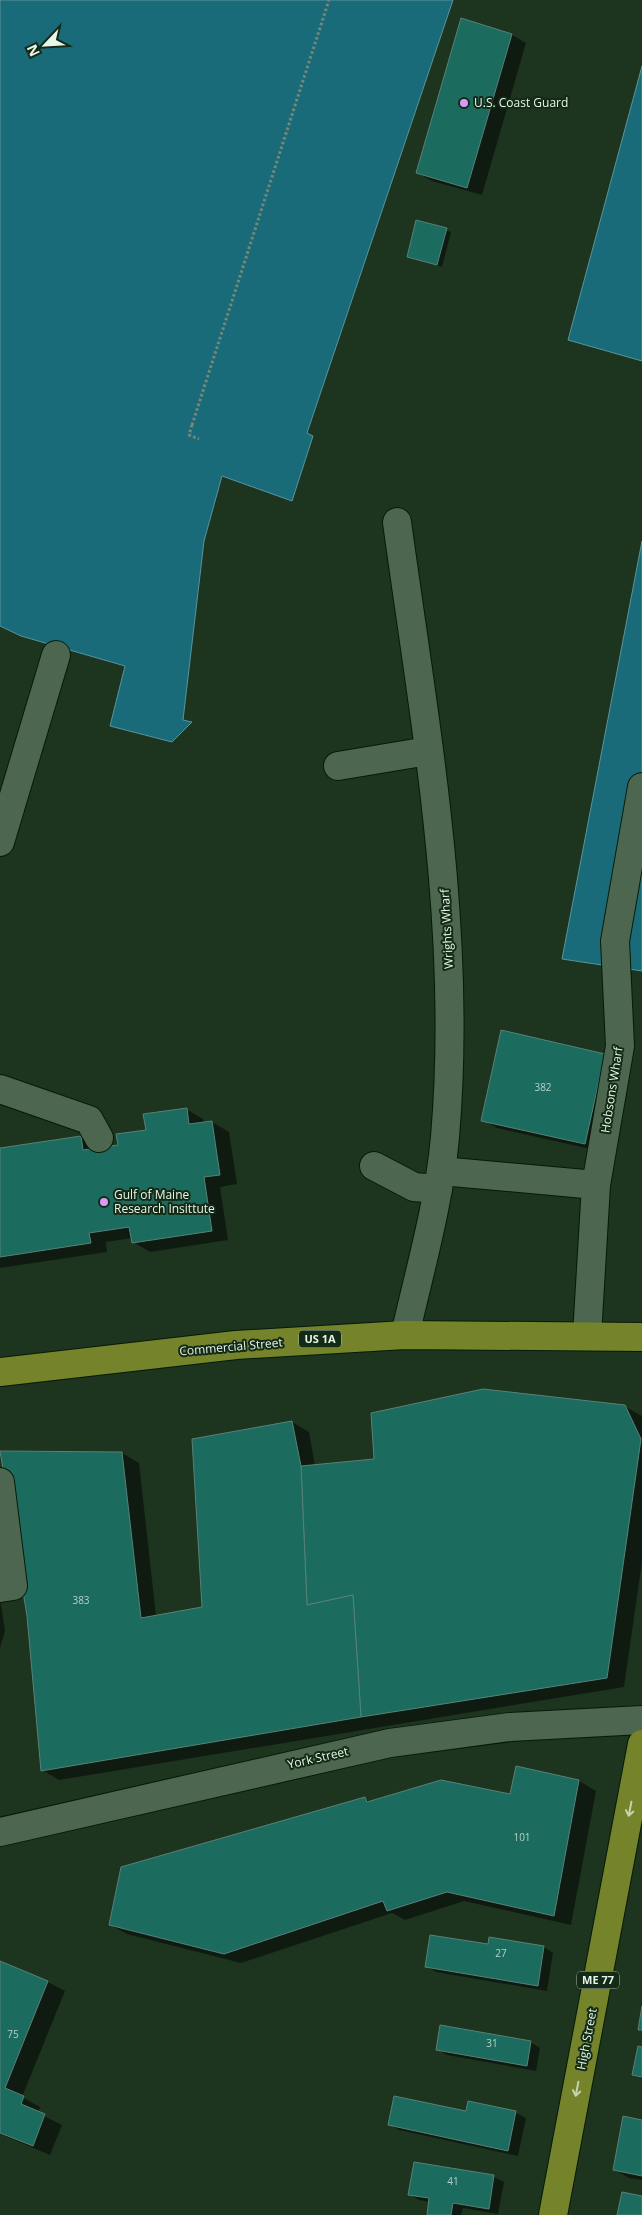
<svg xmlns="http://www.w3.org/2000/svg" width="642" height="2215" font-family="'Open Sans',sans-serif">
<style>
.water{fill:#1a6b7a;stroke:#58959b}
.shadow{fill:#0007}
.building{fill:#1b6b5f;stroke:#598178}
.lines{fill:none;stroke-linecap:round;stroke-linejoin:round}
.minor-casing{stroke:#051b08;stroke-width:30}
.major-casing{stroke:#051b08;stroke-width:30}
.path{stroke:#768977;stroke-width:3;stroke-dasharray:2.5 2.5;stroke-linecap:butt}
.minor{stroke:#4d664f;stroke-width:28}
.major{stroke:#75832a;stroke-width:28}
.oneway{stroke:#c5d4af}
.poi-dot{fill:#d99af7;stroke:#132a16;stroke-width:2}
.labels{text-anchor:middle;stroke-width:4;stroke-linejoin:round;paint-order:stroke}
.number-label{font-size:10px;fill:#b4d3c6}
.shield{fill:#132a16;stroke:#a7b9a9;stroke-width:1}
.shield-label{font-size:11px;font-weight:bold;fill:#e7f6e8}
.poi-label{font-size:12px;fill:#e7f6e8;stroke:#132a16;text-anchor:start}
.street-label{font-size:12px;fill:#e7f6e8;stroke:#132a16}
</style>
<rect width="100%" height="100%" fill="#1d341f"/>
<g class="water">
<path d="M0,0h453l-146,433 6,3 -21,65 -70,-25 -18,65 -21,179 9,2 -20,20 -62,-16 15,-60 -104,-30 -21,-10z"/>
<path d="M642,66v295l-74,-21z"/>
<path d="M642,541v430l-80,-12z"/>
</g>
<g class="shadow">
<path d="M462,20l50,15 14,8 -44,152 -50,-14 -14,-8z"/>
<path d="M417,222l34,10 -9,35 -34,-11z"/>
<path d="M605,1055l-6,96 -102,-23 -14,-8z"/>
<path d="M186,1109l17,10 1,4 8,-1 17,10 8,52 -17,3 8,53 -78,12 -17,-10 -1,-4 -26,4 1,10 -107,16v-118l81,-12 17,10 22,-2z"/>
<path d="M624,1406l18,10v146l-18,125 -565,93 -17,-10 80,-317 17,10 17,153 47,-8 89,-186 17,10 6,34 60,-6z"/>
<path d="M0,1598l5,33 -5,17z"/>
<path d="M517,1767l62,14 17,10 -25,134 -107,-24 -59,19 -13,-7 -151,50 -114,-29 -17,-9 254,-127 7,4 140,-7z"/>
<path d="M489,1946l55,1 9,6 -6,38 -111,-19 -10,-6z"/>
<path d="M0,1962l48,20 17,9 -43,106 18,10 -2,6 24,12 -12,30 -50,-21z"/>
<path d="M530,2042l10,6 -4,23 -89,-16 -10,-6z"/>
<path d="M469,2103l47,10 10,5 -8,38 -119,-26 -10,-6 78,-11z"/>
<path d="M642,2121v59l-13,-2 -14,-8z"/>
<path d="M494,2177l10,5 -6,32 -35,-6 -2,7h-32l1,-13 -11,-2 -10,-6z"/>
</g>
<g class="building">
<path d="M461,18l51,16 -45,154 -51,-15z"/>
<path d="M416,220l31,8 -10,37 -30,-8z"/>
<path d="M501,1030l104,24 -20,90 -104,-23z"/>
<path d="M187,1108l2,16 23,-3 8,54 -16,2 8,54 -80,12 -3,-16 -40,6 2,10 -91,14v-109l81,-12 2,14 35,-5 -2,-11 30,-4 -3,-16z"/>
<path d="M483,1389l142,16 16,34 -34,239 -246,39 -8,-122 -46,10 -6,-139 73,-7 -3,-46z"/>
<path d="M292,1421l9,45 6,139 46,-10 8,122 -320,54 -14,-155 -27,-165 122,1 19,166 61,-11 -10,-168z"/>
<path d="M516,1766l63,14 -25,136 -107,-24 -60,19 -4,-10 -159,53 -115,-29 12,-58 244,-70 2,5 74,-22 69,14z"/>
<path d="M430,1935l58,9 1,-7 55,9 -6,40 -113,-19z"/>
<path d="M0,1961l48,20 -43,107 19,8 -3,8 24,10 -12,32 -33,-13z"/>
<path d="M642,2006v24h-4z"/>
<path d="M440,2025l91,16 -4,25 -91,-16z"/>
<path d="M638,2046l4,1v30l-10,-2z"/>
<path d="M394,2096l72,15 2,-10 48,10 -8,40 -120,-26z"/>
<path d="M623,2116l19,4v56l-29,-6z"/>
<path d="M414,2162l80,13 -5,34 -36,-6 -2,12h-24l2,-17 -21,-3z"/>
<path d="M622,2192l20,4v19h-25z"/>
</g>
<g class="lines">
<defs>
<g id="minor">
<path d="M397,522c28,204 66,408 48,615 -6,67 -25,132 -40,198"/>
<path d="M338,766l90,-15"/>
<path d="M0,842l56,-187"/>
<path d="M0,1089l89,31 10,18"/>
<path d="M374,1166l40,21 24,2"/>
<path d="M441,1171l155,14"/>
<path d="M587,1336l9,-151 24,-139 -5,-105 27,-154"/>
<path d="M0,1482l13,104 -13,2"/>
<path d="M0,1832l390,-89 120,-16 132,-7"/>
</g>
<g id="major">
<path d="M0,1372l236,-27 169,-10 237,2"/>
<path d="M553,2215l89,-471"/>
</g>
</defs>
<use href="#minor" class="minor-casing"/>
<use href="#major" class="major-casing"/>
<g class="path">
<path d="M192,425l137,-425"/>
<path d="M192,425l-3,10 10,4"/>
</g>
<use href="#minor" class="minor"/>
<use href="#major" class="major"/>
</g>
<defs><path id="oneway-shaft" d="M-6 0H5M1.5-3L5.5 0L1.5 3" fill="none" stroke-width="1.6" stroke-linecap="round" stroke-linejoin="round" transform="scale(1.25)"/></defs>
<g class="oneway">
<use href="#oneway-shaft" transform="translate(630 1809) rotate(101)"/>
<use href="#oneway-shaft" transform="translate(577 2089) rotate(101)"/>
</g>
<g class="poi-dot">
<circle cx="464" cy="103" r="5"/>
<circle cx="104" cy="1202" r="5"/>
</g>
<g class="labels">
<g class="number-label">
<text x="543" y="1091">382</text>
<text x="81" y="1604">383</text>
<text x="522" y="1841">101</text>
<text x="501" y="1957">27</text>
<text x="13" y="2038">75</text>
<text x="492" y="2047">31</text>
<text x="453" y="2185">41</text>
</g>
<g class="shield">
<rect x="299" y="1330.5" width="42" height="17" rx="4"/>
<rect x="577" y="1971.5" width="42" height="17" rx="4"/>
</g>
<g class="shield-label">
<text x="320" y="1343">US 1A</text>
<text x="598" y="1984">ME 77</text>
</g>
<g class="poi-label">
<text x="474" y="107">U.S. Coast Guard</text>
<text x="114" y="1199">Gulf of Maine<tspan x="114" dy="14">Research Insittute</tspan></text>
</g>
<g class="street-label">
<text transform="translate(447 929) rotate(-93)" y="4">Wrights Wharf</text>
<text transform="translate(612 1090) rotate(-81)" y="4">Hobsons Wharf</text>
<text transform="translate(231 1347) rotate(-5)" y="4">Commercial Street</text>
<text transform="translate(318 1758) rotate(-13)" y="4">York Street</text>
<text transform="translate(587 2039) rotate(-79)" y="4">High Street</text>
</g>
</g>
<g transform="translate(45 45) rotate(245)" stroke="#132a16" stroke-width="4" paint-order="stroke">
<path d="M0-4L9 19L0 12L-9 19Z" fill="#e7f6e8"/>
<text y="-8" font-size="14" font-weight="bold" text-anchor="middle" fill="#e7f6e8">N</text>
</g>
</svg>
